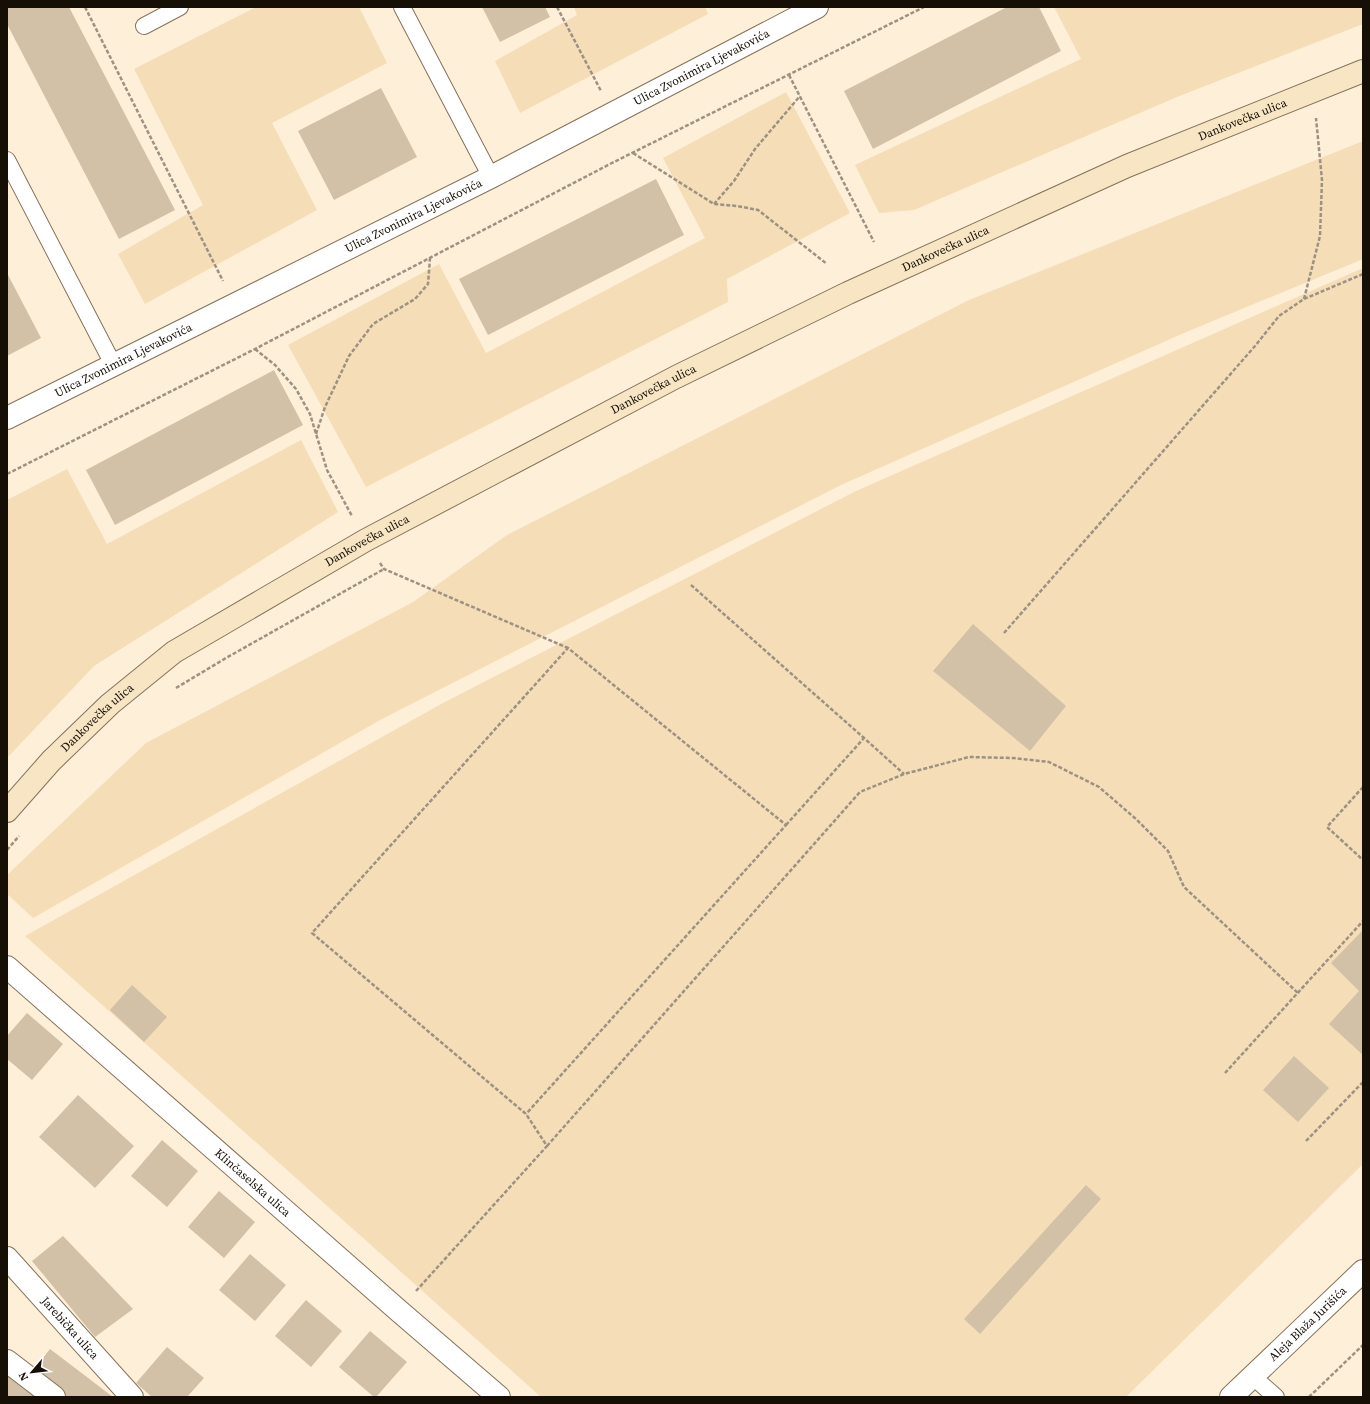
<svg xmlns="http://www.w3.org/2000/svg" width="1370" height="1404" font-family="'Source Serif 4',serif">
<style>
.green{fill:#f5ddb8}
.building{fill:#d3c1a7}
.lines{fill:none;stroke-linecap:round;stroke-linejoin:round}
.lane-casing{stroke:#84735a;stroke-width:18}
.street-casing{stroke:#84735a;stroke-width:24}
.secondary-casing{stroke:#84735a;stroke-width:24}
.path{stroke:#9d9181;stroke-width:2.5;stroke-dasharray:4 2;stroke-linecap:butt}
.lane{stroke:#fff;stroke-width:16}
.street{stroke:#fff;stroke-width:22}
.secondary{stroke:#f7e5c4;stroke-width:22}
.labels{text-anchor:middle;stroke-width:4;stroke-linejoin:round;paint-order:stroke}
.street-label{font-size:12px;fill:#150f06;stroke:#fff}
</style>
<rect width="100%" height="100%" fill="#feefd9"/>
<g class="green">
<path d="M256,7h103l28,56 -115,60 45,87 -172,94 -27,-50 85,-49 -69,-136z"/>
<path d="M574,7h131l3,7 -188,99 -25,-52 82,-46z"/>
<path d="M1054,7h309v17l-186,73 -263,113 -35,3 -24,-48 226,-106z"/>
<path d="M786,92l64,121 -123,66 1,23 -362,185 -78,-142 151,-81 47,89 219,-115 -42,-80z"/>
<path d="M1363,141v118l-179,74 -343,152 -459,234 -349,199 -26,-24v-19l139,-132 267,-141 94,-67 462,-235z"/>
<path d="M1363,268v896l-237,233h-585l-516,-461 418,-233 413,-212z"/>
<path d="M301,440l37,72 -244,154 -87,92v-258l60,-31 40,75z"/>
</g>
<g class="building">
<path d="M7,7h62l106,203 -56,29 -112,-215z"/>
<path d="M482,7h63l5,10 -50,25z"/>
<path d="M1007,7h32l22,44 -188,98 -29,-58z"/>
<path d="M381,88l36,69 -83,43 -36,-69z"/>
<path d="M656,179l28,56 -196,100 -29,-56z"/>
<path d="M7,273l34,65 -34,18z"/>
<path d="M274,370l29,55 -188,100 -29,-55z"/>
<path d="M973,624l93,82 -36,45 -97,-80z"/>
<path d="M1363,930v125l-34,-31 30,-33 -28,-28z"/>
<path d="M132,985l35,32 -23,25 -34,-32z"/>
<path d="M27,1013l36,31 -31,36 -25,-21v-23z"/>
<path d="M1294,1056l35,32 -31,34 -35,-32z"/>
<path d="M78,1095l56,51 -39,42 -56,-51z"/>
<path d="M162,1140l36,31 -31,36 -36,-31z"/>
<path d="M1086,1185l15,14 -121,135 -16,-15z"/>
<path d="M219,1191l36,31 -31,36 -36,-31z"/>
<path d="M63,1236l70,73 -38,28 -63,-76z"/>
<path d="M250,1254l36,31 -31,36 -36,-31z"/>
<path d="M306,1300l36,31 -31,36 -36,-31z"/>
<path d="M370,1331l37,31 -31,35h-2l-35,-30z"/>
<path d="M167,1347l37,31 -17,19h-35l-16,-14z"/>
<path d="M50,1349l29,22 34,26h-49l-32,-25z"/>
<path d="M7,1371l34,26h-34z"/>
</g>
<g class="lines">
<defs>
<g id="lane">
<path d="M402,7l89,170"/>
<path d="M144,26l36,-19"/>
<path d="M7,160l107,206"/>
<path d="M1252,1376l24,21"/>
</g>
<g id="street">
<path id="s1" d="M7,418l484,-241 326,-170"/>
<path id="s2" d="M7,967l392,344 100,86"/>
<path id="s3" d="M7,1258l125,139"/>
<path d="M7,1361l47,36"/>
<path id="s4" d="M1231,1397l132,-126"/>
</g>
<g id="secondary">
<path id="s5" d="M7,811l44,-50 59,-57 64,-52 192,-112 310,-163 172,-84 279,-127 236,-95"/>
</g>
</defs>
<use href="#lane" class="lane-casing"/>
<use href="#street" class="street-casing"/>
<use href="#secondary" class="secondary-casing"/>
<g class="path">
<path d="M85,7l138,274"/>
<path d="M557,7l44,84"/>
<path d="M789,75l85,167"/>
<path d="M633,153l81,51 23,2 21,4 69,54"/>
<path d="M714,204l20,-23 21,-32 45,-53"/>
<path d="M1304,299l16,-63 2,-56 -6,-62"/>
<path d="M255,349l20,16 21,24 14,25 17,56 25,46"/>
<path d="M316,434l9,-27 24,-51 24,-32 42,-25 13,-15 2,-26"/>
<path d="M7,474l248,-125 355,-185 314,-157"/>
<path d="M380,563l4,6 184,79"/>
<path d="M691,585l173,153"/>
<path d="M1004,633l251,-287 24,-30 25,-17 59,-25"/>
<path d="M176,688l50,-30 158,-89"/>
<path d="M1363,787l-36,40 36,33"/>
<path d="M786,825l78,-87 40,36"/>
<path d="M7,850l12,-14"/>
<path d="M1225,1073l138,-152"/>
<path d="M1306,1141l57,-59"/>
<path d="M547,1146l313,-354 44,-18 65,-17 44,1 36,4 50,25 37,32 32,32 16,36 114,106"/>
<path d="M416,1291l131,-145 -21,-32 -214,-181 256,-285 218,177 -260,289"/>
<path d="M1309,1397l54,-52"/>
</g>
<use href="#lane" class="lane"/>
<use href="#street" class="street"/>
<use href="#secondary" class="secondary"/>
</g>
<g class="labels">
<g class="street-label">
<text dy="4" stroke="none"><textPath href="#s1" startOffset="778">Ulica Zvonimira Ljevakovića</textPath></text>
<text dy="4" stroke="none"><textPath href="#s5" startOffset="1426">Dankovečka ulica</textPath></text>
<text dy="4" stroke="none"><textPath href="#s1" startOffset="454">Ulica Zvonimira Ljevakovića</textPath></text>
<text dy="4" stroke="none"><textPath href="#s5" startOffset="1102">Dankovečka ulica</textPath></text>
<text dy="4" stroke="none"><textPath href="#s1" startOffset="130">Ulica Zvonimira Ljevakovića</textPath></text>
<text dy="4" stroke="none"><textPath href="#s5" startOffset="778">Dankovečka ulica</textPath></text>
<text dy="4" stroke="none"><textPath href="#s5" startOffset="454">Dankovečka ulica</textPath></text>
<text dy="4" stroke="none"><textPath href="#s5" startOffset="130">Dankovečka ulica</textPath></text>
<text dy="4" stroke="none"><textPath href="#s2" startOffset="327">Klinčaselska ulica</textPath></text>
<text dy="4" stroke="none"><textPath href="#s4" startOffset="106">Aleja Blaža Jurišića</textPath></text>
<text dy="4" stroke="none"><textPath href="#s3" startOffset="94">Jarebička ulica</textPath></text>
</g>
</g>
<rect width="1370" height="1404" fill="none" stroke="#150f06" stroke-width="16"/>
<g transform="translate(32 1372) rotate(242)" stroke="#ffffff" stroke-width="3" paint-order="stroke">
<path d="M0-3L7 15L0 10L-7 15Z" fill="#150f06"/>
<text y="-6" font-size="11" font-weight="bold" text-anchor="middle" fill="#150f06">N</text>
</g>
</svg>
